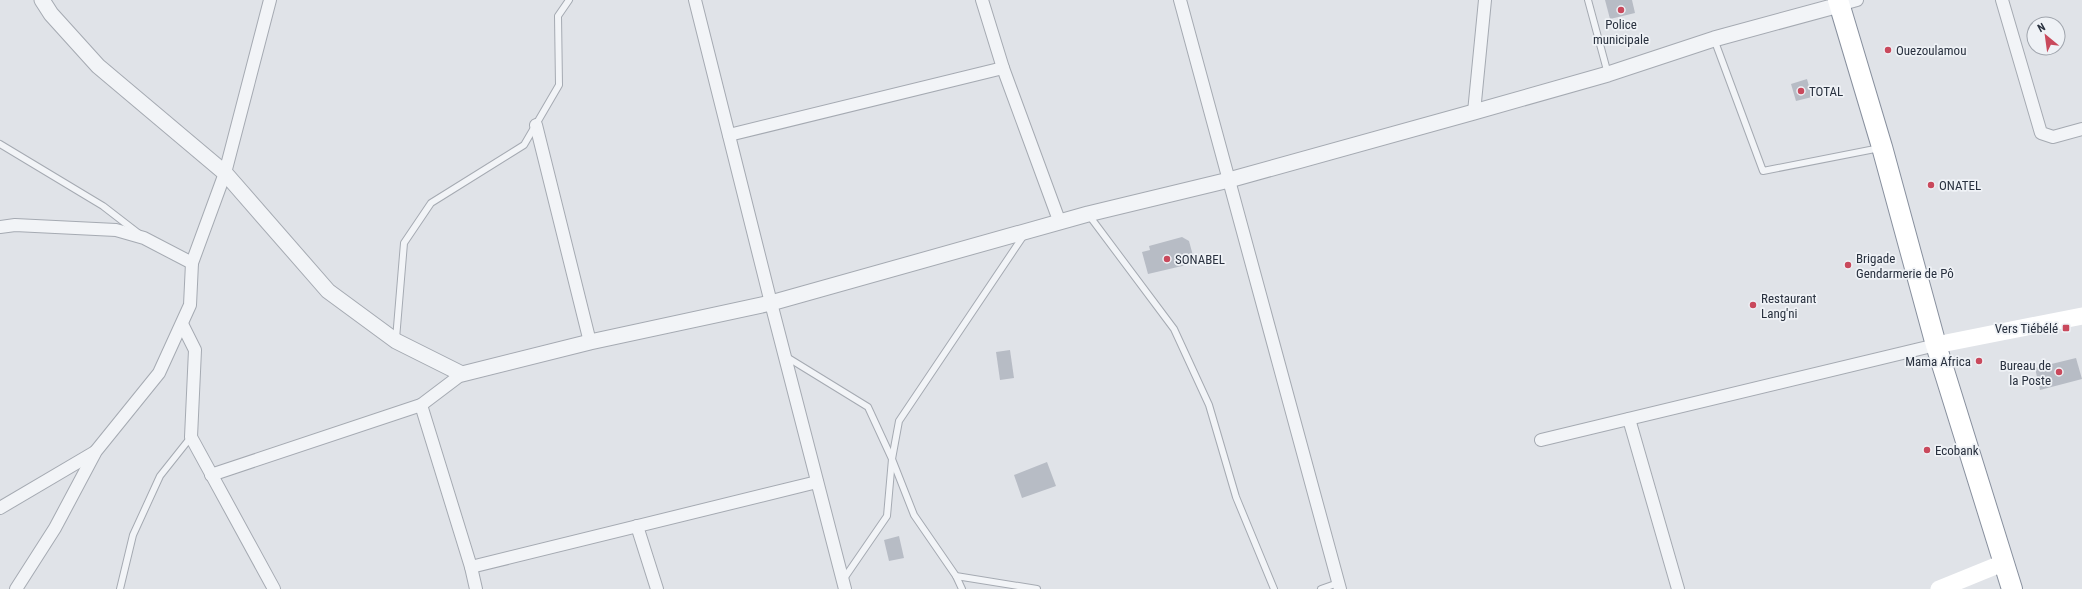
<svg xmlns="http://www.w3.org/2000/svg" width="2082" height="589" font-family="'Roboto Condensed',sans-serif">
<style>
.building{fill:#b7bcc5}
.lines{fill:none;stroke-linecap:round;stroke-linejoin:round}
.service-casing{stroke:#a5aab2;stroke-width:8}
.minor-casing{stroke:#a5aab2;stroke-width:14}
.tertiary-casing{stroke:#a5aab2;stroke-width:17}
.trunk-casing{stroke:#88909e;stroke-width:22}
.service{stroke:#f2f4f7;stroke-width:6}
.minor{stroke:#f2f4f7;stroke-width:12}
.tertiary{stroke:#f2f4f7;stroke-width:15}
.secondary{stroke:#fff;stroke-width:17}
.trunk{stroke:#fff;stroke-width:20}
.poi-dot{fill:#c9495c;stroke:#eff2f6;stroke-width:1.5}
.labels{text-anchor:middle;stroke-width:3.5;stroke-linejoin:round;paint-order:stroke}
.poi-label{font-size:13px;fill:#29313f;stroke:#eff2f6;text-anchor:start}
</style>
<rect width="100%" height="100%" fill="#e0e3e8"/>
<g class="building">
<path d="M1605,0h27l3,13 -25,6z"/>
<path d="M1807,79l5,18 -16,4 -5,-17z"/>
<path d="M1182,237l7,4 6,22 -47,11 -6,-22 8,-2 -1,-4z"/>
<path d="M1010,350l4,28 -14,2 -4,-28z"/>
<path d="M2076,358l6,21 -42,11 -5,-22z"/>
<path d="M1047,462l9,24 -34,12 -8,-23z"/>
<path d="M899,536l5,22 -15,3 -5,-21z"/>
</g>
<g class="lines">
<defs>
<g id="service">
<path d="M1588,0l20,74"/>
<path d="M1714,39l49,132 117,-23"/>
<path d="M0,144l103,62 35,27"/>
<path d="M1088,214l86,115 35,76 27,92 38,92"/>
<path d="M396,339l8,-96 27,-40 93,-58 35,-60 -1,-69 11,-16"/>
<path d="M785,356l83,51 24,52 22,56 42,61 81,13"/>
<path d="M956,576l6,13"/>
<path d="M843,580l44,-64 5,-57 7,-38 125,-186"/>
<path d="M120,589l13,-54 27,-59 31,-39"/>
<path d="M1321,589l17,-6"/>
</g>
<g id="minor">
<path d="M695,0l76,303 74,286"/>
<path d="M982,0l21,68 57,155"/>
<path d="M1180,0l160,589"/>
<path d="M2002,0l39,133 12,4 29,-8"/>
<path d="M1839,5l18,-5"/>
<path d="M1474,112l11,-112"/>
<path d="M536,125l54,217"/>
<path d="M729,135l274,-67"/>
<path d="M0,227l15,-2 101,5 28,8 48,25"/>
<path d="M182,324l13,26 -4,87 83,152"/>
<path d="M421,405l50,162 5,22"/>
<path d="M1629,419l49,170"/>
<path d="M1541,440l395,-95"/>
<path d="M211,475l210,-70 41,-31"/>
<path d="M0,508l95,-56"/>
<path d="M637,526l20,63"/>
<path d="M471,567l346,-85"/>
<path d="M16,589l39,-61 41,-77 63,-78 31,-68 2,-42 33,-90 45,-173"/>
</g>
<path id="tertiary" d="M42,0l9,14 47,52 127,107 103,118 68,50 66,33 128,-32 181,-39 317,-89 141,-34 245,-68 134,-38 106,-35 125,-34"/>
<path id="trunk" d="M1838,0l44,147 54,198 76,244"/>
</defs>
<use href="#service" class="service-casing"/>
<use href="#minor" class="minor-casing"/>
<use href="#tertiary" class="tertiary-casing"/>
<use href="#trunk" class="trunk-casing"/>
<use href="#service" class="service"/>
<use href="#minor" class="minor"/>
<use href="#tertiary" class="tertiary"/>
<g class="secondary">
<path d="M1936,345l146,-29"/>
<path d="M1939,589l64,-26"/>
</g>
<use href="#trunk" class="trunk"/>
</g>
<g class="poi-dot">
<circle cx="1621" cy="10" r="4"/>
<circle cx="1888" cy="50" r="4"/>
<circle cx="1801" cy="91" r="4"/>
<circle cx="1931" cy="185" r="4"/>
<circle cx="1167" cy="259" r="4"/>
<circle cx="1848" cy="265" r="4"/>
<circle cx="1753" cy="305" r="4"/>
<rect x="2062" y="324" width="8" height="8" rx="2"/>
<circle cx="1979" cy="361" r="4"/>
<circle cx="2059" cy="372" r="4"/>
<circle cx="1927" cy="450" r="4"/>
</g>
<g class="labels">
<g class="poi-label">
<text x="1621" y="29" text-anchor="middle">Police<tspan x="1621" dy="15">municipale</tspan></text>
<text x="1896" y="55">Ouezoulamou</text>
<text x="1809" y="96">TOTAL</text>
<text x="1939" y="190">ONATEL</text>
<text x="1856" y="263">Brigade<tspan x="1856" dy="15">Gendarmerie de Pô</tspan></text>
<text x="1175" y="264">SONABEL</text>
<text x="1761" y="303">Restaurant<tspan x="1761" dy="15">Lang'ni</tspan></text>
<text x="2058" y="333" text-anchor="end">Vers Tiébélé</text>
<text x="1971" y="366" text-anchor="end">Mama Africa</text>
<text x="2051" y="370" text-anchor="end">Bureau de<tspan x="2051" dy="15">la Poste</tspan></text>
<text x="1935" y="455">Ecobank</text>
</g>
</g>
<g transform="translate(2046 36) rotate(331)"><circle r="19" fill="#eff2f6" stroke="#a0a5ad"/>
<path d="M0-3L7 15L0 10L-7 15Z" fill="#c9495c"/>
<text y="-6" font-size="11" font-weight="bold" text-anchor="middle" fill="#29313f">N</text>
</g>
</svg>
